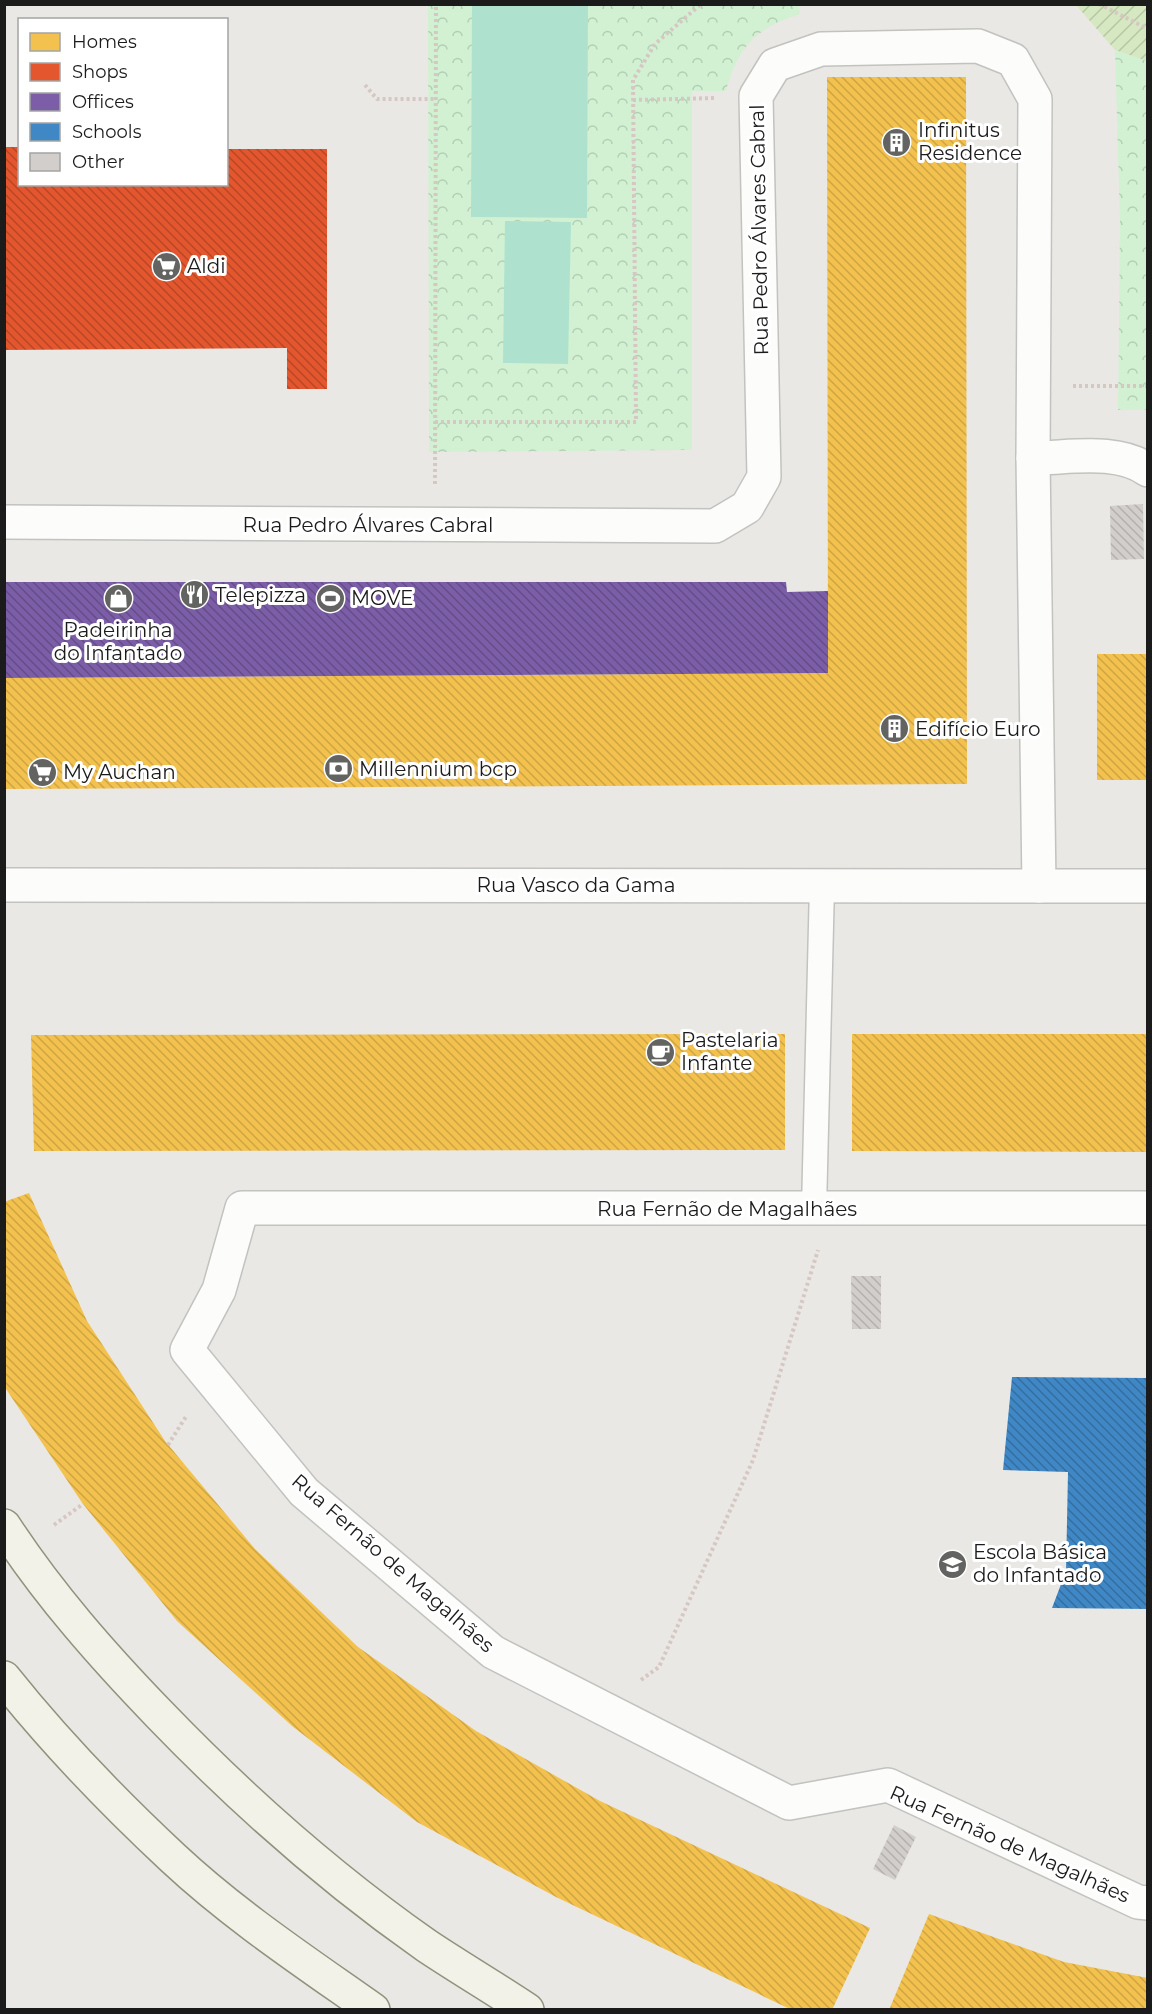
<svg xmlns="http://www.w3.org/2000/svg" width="1152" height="2014" font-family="Montserrat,sans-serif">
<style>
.park{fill:url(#park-crowns)}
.garden{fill:url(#garden-furrows)}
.pitch{fill:#aee2cf}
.homes{fill:url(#homes-back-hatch)}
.shops{fill:url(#shops-back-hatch)}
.offices{fill:url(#offices-back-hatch)}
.schools{fill:url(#schools-back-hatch)}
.building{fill:url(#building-back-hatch)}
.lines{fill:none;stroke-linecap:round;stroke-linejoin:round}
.lane-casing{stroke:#c2c2c0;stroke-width:27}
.street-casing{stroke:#c2c2c0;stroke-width:36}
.secondary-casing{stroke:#90937c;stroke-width:36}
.path{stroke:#d6c7c3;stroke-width:4;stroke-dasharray:3 3;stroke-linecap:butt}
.lane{stroke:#fcfcfb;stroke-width:24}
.street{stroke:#fcfcfb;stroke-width:33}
.secondary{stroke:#f2f2e9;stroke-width:33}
.labels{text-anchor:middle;stroke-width:6;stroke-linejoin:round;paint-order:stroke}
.poi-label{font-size:20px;fill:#1b1b1b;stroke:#fff;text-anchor:start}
.street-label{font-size:20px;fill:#1b1b1b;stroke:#fff}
</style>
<defs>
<pattern id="park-crowns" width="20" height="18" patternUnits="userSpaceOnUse" patternTransform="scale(1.5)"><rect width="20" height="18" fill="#d1f1d2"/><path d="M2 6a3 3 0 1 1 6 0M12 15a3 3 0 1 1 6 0" fill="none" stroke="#b3ceb4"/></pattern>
<pattern id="garden-furrows" width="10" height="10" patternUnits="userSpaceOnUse" patternTransform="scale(1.5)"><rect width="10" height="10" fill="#d5e8c1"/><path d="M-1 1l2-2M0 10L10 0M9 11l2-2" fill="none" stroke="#b6c6a5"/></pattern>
<pattern id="homes-back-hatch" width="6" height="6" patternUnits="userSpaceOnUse" patternTransform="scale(1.5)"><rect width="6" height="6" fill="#f2c14e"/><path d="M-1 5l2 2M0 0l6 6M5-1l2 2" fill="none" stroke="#cfa544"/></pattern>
<pattern id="shops-back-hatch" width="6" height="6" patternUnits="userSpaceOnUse" patternTransform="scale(1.5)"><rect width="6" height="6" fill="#e4572e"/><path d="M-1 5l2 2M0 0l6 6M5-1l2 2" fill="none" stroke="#b84726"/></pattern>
<pattern id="offices-back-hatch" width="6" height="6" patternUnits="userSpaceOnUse" patternTransform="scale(1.5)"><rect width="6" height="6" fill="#7b5ea7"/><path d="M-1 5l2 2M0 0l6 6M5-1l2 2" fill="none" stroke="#644d87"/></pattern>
<pattern id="schools-back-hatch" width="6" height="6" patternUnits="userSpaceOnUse" patternTransform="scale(1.5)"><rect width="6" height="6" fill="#3f88c5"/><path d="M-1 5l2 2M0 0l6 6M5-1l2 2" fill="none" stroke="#346e9f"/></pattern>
<pattern id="building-back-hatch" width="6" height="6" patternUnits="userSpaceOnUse" patternTransform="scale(1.5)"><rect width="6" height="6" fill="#d1cecb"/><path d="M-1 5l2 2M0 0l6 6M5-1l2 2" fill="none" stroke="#b3b0ae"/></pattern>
</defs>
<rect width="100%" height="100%" fill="#eae8e4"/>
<g class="park">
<path d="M428,5h371l1,9c-44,14 -62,33 -74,77h-34v359l-263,2z"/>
<path d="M1115,50l32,11v349h-29l2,-187z"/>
</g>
<path class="garden" d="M1076,5h71v56l-32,-11z"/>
<g class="pitch">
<path d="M472,5h116l-1,213 -116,-1z"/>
<path d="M505,221l66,1 -3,142 -65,-1z"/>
</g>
<g class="homes">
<path d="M827,77h139l1,707 -963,5v-111l824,-5z"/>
<rect x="1097" y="654" width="51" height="126"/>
<path d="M785,1034v116l-751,1 -3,-116z"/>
<path d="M852,1034h296v118l-296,-1z"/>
<path d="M29,1193l58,128 78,120 90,108 103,98 118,84 124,70 270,127 -38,82h-40l-236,-113 -139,-75 -125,-96 -115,-105 -94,-117 -79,-118v-184z"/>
<path d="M929,1914l135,48 84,16v32h-259z"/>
</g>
<path class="shops" d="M4,147h16v37h206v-35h101v240h-40v-41l-283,2z"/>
<path class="offices" d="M4,582h782l1,10 41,-1v82l-824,5z"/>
<path class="schools" d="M1012,1377l136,1v231l-96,-1 14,-37 2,-99 -65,-2z"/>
<g class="building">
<path d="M1143,504l1,55 -33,1 -1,-54z"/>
<path d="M851,1276h30v53h-29z"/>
<path d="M894,1825l22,12 -21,43 -22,-11z"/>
</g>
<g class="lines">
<defs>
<path id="lane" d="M814,1209l8,-324"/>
<g id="street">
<path d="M1033,458c36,0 84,-10 115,12"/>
<path d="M4,522l711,4 32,-19 17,-30 -8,-381 19,-31 46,-16 157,-3 35,14 22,39 -2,359 6,428"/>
<path d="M4,885l1144,1"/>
<path d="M1148,1208h-906l-23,82 -32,60 117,142 189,160 296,151 99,-18 250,117 10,1"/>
</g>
<g id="secondary">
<path d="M4,1526c45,69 99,130 156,189 82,85 170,163 267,231 33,22 67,42 100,64"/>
<path d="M4,1678c51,64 110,125 169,180 61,57 132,104 200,152"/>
</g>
</defs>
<use href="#lane" class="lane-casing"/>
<use href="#street" class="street-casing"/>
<use href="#secondary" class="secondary-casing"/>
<g class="path">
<path d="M1099,4l49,25"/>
<path d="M365,85l12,14h59"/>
<path d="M633,100l83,-2"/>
<path d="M1073,386h75"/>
<path d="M435,422h201l-3,-342 22,-36 46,-40"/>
<path d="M435,484l1,-480"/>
<path d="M168,1445l19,-30"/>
<path d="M54,1525l29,-21"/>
<path d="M641,1680l18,-13 94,-207 65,-210"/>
</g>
<use href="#lane" class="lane"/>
<use href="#street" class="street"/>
<use href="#secondary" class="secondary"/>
</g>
<defs>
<symbol id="building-disc" viewBox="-11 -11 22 22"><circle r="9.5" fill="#636361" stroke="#fff"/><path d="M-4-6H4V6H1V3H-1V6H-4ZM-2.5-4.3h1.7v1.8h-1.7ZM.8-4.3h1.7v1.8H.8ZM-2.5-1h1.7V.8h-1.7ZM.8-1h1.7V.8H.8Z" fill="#fff"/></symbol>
<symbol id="supermarket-disc" viewBox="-11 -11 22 22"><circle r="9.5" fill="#636361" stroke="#fff"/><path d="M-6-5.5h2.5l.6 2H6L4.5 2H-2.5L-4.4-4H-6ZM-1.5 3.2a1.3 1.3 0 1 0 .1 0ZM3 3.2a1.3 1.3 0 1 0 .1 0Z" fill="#fff"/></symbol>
<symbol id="restaurant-disc" viewBox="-11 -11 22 22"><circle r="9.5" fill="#636361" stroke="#fff"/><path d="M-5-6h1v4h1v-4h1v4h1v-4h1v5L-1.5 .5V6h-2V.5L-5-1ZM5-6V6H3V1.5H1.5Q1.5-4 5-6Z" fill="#fff"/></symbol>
<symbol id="stadium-disc" viewBox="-11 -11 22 22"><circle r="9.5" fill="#636361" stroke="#fff"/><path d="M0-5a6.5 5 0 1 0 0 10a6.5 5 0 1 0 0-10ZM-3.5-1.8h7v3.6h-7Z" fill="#fff"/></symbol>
<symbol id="shop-disc" viewBox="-11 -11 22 22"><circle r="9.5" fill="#636361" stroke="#fff"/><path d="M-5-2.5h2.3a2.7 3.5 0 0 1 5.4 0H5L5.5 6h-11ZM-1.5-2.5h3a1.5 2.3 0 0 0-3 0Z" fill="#fff"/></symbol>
<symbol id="bank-disc" viewBox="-11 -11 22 22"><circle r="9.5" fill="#636361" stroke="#fff"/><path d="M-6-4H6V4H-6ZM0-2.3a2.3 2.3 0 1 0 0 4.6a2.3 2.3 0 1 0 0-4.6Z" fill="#fff"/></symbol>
<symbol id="cafe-disc" viewBox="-11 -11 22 22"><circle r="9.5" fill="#636361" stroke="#fff"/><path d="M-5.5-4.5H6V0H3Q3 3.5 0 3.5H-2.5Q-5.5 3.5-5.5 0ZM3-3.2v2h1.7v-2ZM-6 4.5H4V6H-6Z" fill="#fff"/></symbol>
<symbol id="school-disc" viewBox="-11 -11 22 22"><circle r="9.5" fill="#636361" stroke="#fff"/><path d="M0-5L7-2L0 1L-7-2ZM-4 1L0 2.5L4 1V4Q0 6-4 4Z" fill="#fff"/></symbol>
</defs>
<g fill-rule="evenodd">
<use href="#building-disc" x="880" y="126" width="33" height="33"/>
<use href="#supermarket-disc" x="150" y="250" width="33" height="33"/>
<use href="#restaurant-disc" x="178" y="578" width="33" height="33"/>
<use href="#stadium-disc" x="314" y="582" width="33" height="33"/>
<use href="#shop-disc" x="102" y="582" width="33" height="33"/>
<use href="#building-disc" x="878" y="712" width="33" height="33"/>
<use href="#bank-disc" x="322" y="752" width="33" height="33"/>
<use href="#supermarket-disc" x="26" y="756" width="33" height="33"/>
<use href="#cafe-disc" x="644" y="1036" width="33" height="33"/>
<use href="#school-disc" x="936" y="1548" width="33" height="33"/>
</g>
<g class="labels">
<g class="poi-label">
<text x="918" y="137">Infinitus<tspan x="918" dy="23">Residence</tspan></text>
<text x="187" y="273">Aldi</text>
<text x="215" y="602">Telepizza</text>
<text x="351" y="605">MOVE</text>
<text x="118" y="637" text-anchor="middle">Padeirinha<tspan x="118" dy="23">do Infantado</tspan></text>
<text x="915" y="736">Edifício Euro</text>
<text x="359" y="776">Millennium bcp</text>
<text x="63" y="779">My Auchan</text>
<text x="681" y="1047">Pastelaria<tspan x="681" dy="23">Infante</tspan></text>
<text x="973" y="1559">Escola Básica<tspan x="973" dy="23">do Infantado</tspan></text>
</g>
<g class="street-label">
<text transform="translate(759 230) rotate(-91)" y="7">Rua Pedro Álvares Cabral</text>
<text x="368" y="532">Rua Pedro Álvares Cabral</text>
<text x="576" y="892">Rua Vasco da Gama</text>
<text x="727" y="1216">Rua Fernão de Magalhães</text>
<text transform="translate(393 1563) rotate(41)" y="7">Rua Fernão de Magalhães</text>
<text transform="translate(1010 1844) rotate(24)" y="7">Rua Fernão de Magalhães</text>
</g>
</g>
<rect width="1152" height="2014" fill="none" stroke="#1b1b1b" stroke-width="12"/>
<rect x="18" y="18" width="210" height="168" fill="#ffffff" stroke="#a4a4a4" stroke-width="1.5"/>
<rect x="30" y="33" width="30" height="18" fill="#f2c14e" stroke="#a4a4a4" stroke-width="1.5"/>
<text x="72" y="48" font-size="18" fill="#1b1b1b">Homes</text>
<rect x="30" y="63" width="30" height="18" fill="#e4572e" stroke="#a4a4a4" stroke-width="1.5"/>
<text x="72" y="78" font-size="18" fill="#1b1b1b">Shops</text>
<rect x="30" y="93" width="30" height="18" fill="#7b5ea7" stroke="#a4a4a4" stroke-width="1.5"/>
<text x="72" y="108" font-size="18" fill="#1b1b1b">Offices</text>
<rect x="30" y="123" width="30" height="18" fill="#3f88c5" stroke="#a4a4a4" stroke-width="1.5"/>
<text x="72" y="138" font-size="18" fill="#1b1b1b">Schools</text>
<rect x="30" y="153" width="30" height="18" fill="#d1cecb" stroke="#a4a4a4" stroke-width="1.5"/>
<text x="72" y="168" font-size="18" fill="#1b1b1b">Other</text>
</svg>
